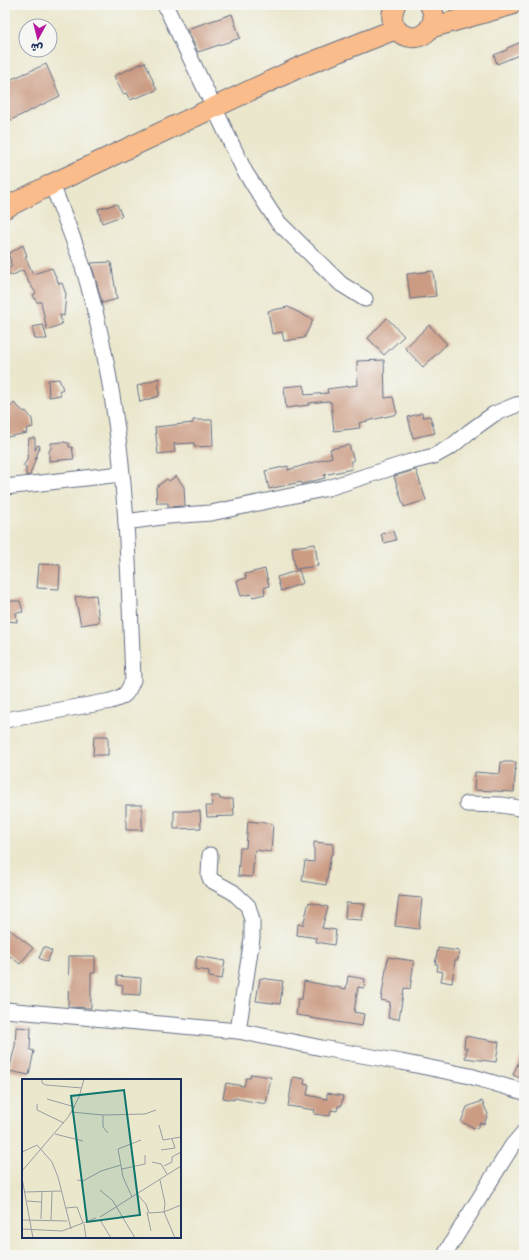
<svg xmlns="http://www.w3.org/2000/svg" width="529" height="1260" font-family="'Playpen Sans','Playpen Sans Arabic',sans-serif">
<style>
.building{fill:#cb9b83}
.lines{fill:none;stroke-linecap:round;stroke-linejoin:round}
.minor-casing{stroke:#646f85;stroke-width:17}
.major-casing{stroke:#646f85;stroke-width:22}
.minor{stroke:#fff;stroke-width:15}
.major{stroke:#f9bc8a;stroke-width:20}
.inset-road{fill:none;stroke:#989da1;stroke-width:1}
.view{fill:#0f766e;fill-opacity:0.15;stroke:#0f766e;stroke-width:2}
.inset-edge{fill:none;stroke:#1b2f5e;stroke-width:2}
</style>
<rect width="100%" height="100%" fill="#f6f6f2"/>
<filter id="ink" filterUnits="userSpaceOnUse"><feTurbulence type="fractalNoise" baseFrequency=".025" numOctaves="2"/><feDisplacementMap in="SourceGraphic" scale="8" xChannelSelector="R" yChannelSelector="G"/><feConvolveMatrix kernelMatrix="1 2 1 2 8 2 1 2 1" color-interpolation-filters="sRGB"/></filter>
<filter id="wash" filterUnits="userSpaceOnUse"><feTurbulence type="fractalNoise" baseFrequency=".012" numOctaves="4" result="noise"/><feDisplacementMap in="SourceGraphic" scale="16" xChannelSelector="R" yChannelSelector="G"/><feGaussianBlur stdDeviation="0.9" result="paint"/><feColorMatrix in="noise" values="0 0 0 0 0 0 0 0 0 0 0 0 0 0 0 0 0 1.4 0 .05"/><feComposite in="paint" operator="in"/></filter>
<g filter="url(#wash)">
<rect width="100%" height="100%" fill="#ebe7cd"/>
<g id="blocks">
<g class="building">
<path d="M232,14l8,24 -42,14 -11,-23z"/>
<path d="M524,41v12l-27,11 -3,-9 13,-5v-2z"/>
<path d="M145,62l12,28 -27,10 -4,-7 -3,1 -9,-18z"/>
<path d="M46,64l14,32 -55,27v-41z"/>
<path d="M117,204l5,12 -20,7 -4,-14z"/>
<path d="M23,245l4,11h-2l8,18 19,-6 7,16 3,-1 4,11 -2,22 -4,-1 2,9 -15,6 -6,-28h-4l-4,-7 3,-2 -7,-10 -6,-13 -12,6 -4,-6 5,-4 -2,-3 1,-2 -3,-7z"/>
<path d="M111,262l6,37 -15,4 -11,-40z"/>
<path d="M433,271l3,25 -26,3 -3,-25z"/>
<path d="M288,307l25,13 -9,18 -20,3 -2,-9 -10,2 -4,-23z"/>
<path d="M387,318l17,18 -20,19 -16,-17z"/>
<path d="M43,325l4,14h-12l-3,-12z"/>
<path d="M429,325l18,19 -24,23 -18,-19z"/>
<path d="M384,360l1,38 8,-1 4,17 -38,9 1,5 -26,3 -3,-29h-2v-1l-20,2v2l-23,3 -2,-21 20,-2 1,10 23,-2 -1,-4 31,-4 -1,-24z"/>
<path d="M159,378v18l-19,6 -3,-16z"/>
<path d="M59,379l4,10 -4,2 2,4 -12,2 -1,-17z"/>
<path d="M14,403l10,9 2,-1 6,8 1,8 -7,2 1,4 -20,4 -1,-9h-1v-14z"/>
<path d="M422,413l1,4 7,-1 5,17 -22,5 -5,-21z"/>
<path d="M193,420h19l1,26 -19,1v-4l-20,1 1,8 -17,2 -3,-27 38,-4z"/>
<path d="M29,438h6v12l3,-5 2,1 -10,29 -4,1v-8l-3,-2 4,-6z"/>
<path d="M63,442l6,1v4h3l2,12 -25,2v-10l2,-3v-5z"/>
<path d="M349,445l5,16h-3l1,8 -28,6 1,3 -23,6 -1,-2 -32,7 -4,-18 23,-5v4l44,-13 -2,-8z"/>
<path d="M416,470l10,30 -22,7 -10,-31z"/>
<path d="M176,476l8,11 1,19 -17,1v-4h-11l-1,-16 11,-8 2,2z"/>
<path d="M393,531l3,9 -12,3 -3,-9z"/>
<path d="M315,544l3,22 -23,3 -3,-22z"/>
<path d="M39,564l21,1 -1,24 -22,-1z"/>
<path d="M265,569l4,17 -5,2 1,6 -12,3 -2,-3 -10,2 -4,-15 9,-3 -1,-4z"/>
<path d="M299,570l4,13 -22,8 -4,-14z"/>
<path d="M96,595l3,27 -18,3 -6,-28z"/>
<path d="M6,601h14l3,11 -7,1 1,9 -11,-1 1,-2h-2v-16h1z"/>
<path d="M94,736h14v19h-15z"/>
<path d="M501,762h15l-2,30 -40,-2 1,-18 25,2z"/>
<path d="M211,796h8l1,3h13l1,17 -27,1 -1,-11h6z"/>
<rect x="126" y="805" width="16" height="25"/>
<path d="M174,811h26l1,17 -27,1z"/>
<path d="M248,821l25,3 -2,28 -16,-2 -3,27 -14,-1 2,-28h6z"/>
<path d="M314,842l19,2v10h-2l-5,31 -24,-4 3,-20 9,1z"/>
<path d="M399,896l23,2 -3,31 -24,-3z"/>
<path d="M309,902l19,5 -6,21 14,2 -2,15 -18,-3 1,-4 -20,-3 1,-11 5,1z"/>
<path d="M346,903l19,1 -3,16 -17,-1z"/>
<path d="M9,929l24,19 -13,16 -15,-12v-19z"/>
<path d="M44,947l8,4 -5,11 -8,-4z"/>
<path d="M438,948l21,3 -1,9h-3l-3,23 -11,-2 2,-9 -6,-1 1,-7h-3z"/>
<path d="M69,956h26v17h-4v35l-23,-1z"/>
<path d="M197,956l28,5 -3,18 -13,-2v-6l-14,-2z"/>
<path d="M388,957l26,4 -4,28 -6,-1 -5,31 -11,-1 2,-16 -9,-2z"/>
<path d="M117,976l24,2 -1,17 -18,-1 1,-8 -6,-1z"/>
<path d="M348,976l17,3 -1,9 -6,-1 -4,25 10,2 -2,12 -52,-8v-1l-14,-2 2,-16h4l2,-18 42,8z"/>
<path d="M260,978l23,3 -3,23 -24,-3z"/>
<path d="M16,1027l15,1 -1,22 4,1 -5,24 -20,-4 6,-25z"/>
<path d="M465,1036l34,6 -3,20 -31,-4 2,-10h-3z"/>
<path d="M524,1050v30l-11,-5z"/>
<path d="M251,1074l20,3 -5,27 -32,-6v2l-11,-2 3,-15 18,3 2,-8h4z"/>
<path d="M293,1077l12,2 -1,5 5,1 -2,10 20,4v-6l16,3 -2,10h-3l-1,5 -6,-1 -1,6 -16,-2 1,-4 -27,-4z"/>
<path d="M482,1101l6,13 -4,10 -4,-1 -3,6 -16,-7 6,-15z"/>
</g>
</g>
</g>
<g filter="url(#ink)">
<use href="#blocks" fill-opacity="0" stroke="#646f85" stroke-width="1"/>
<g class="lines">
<defs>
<g id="minor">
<path d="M165,5l80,167 32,49 64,63 24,15"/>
<path d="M5,487l116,-13"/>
<path d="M126,522l42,-6 43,-3 117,-25 82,-26 24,-6 18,-10 17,-14 25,-18 22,-9 8,-1"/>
<path d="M5,720l106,-19c15,-5 16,-7 22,-21 -2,-53 -4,-105 -7,-157 -5,-80 -17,-162 -38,-239 -9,-34 -24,-67 -36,-100"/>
<path d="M467,804l35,1 22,4"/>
<path d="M210,855l-1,20 2,5 22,12 15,14 4,14v18l-14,93"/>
<path d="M5,1010l233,21 84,17 79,14 69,14 54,16"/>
<path d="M445,1255l6,-11 61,-98 12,-14"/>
</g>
<g id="major">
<path d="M395,5c-13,29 24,44 36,21 4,-7 3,-14 -1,-21"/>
<path d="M430,28l81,-23"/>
<path d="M5,208l47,-24 248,-117 96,-38"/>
</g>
</defs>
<use href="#minor" class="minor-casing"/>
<use href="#major" class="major-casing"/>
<use href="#minor" class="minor"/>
<use href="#major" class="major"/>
</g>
</g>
<g transform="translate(22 1079)">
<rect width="159" height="159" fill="#ebe7cd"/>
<path class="inset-road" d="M20,0v4l4,2 36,3M25,20l28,8M15,25v6l27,13M49,33l32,3 42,-1 11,-4M81,36v12l5,6M137,46l4,15 18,-3M33,55l28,7M139,71l14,-2 -3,-9M0,73l15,-7 15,17 6,15 13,52M130,83l9,2 6,10M142,87l8,-4v-5l9,-5M100,90l23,-5v-9M0,92l47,-55 10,-19 5,-18M0,99l11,60M55,101l6,1 18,-10 20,-6M138,101l5,23 -1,9 11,26M78,111l13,11 22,37M3,113l36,-1M115,115l9,10 3,9 15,-1 17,-7M110,118l-9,-20 -5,-28 23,-9M5,122l14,1M44,129l11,-1 6,16M125,133l4,19M78,138l81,-51M19,140l1,-27M0,141l45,1M29,141l1,-28M78,141l11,18M62,145l2,14M0,150l40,2 34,-13"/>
<path class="view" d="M102,11l16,125 -53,7 -16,-126z"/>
<rect width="159" height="159" class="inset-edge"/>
</g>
<rect width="529" height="1260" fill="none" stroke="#f6f6f2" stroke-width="20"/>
<g transform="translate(38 38) rotate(187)"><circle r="19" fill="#f6f6f2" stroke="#9ea6b7"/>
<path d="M0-3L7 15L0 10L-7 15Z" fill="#b5179e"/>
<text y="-6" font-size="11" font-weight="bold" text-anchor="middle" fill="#1b2f5e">ش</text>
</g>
</svg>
